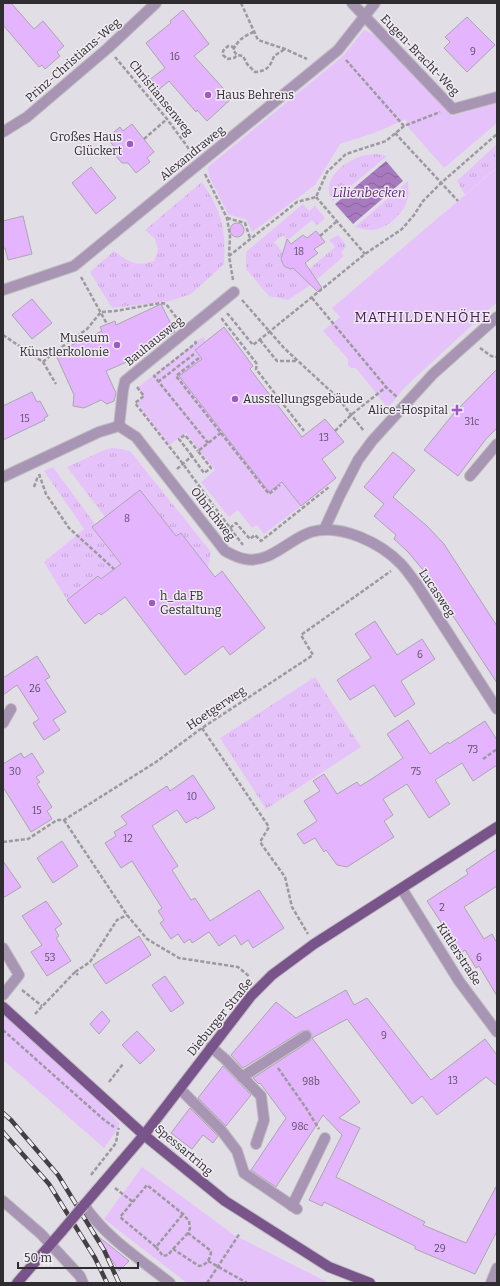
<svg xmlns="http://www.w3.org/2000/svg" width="500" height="1286" font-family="Bitter,serif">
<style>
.grass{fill:url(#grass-tufts)}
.green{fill:#e6c2fa}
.water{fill:url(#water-waves)}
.building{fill:#e4b5fe;stroke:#aba6ad}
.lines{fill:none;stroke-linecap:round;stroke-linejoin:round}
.minor-casing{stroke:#bebbc1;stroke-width:12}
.major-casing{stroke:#bebbc1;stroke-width:12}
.path{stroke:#9c999f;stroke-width:2.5;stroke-dasharray:4 2;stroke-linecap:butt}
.minor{stroke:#a894b3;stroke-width:10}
.major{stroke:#78548b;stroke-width:10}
.rail-casing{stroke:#434044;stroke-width:4.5}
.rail{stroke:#f0ebf2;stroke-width:3;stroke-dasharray:9;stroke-linecap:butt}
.major-bridge-casing{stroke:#bebbc1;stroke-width:12;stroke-linecap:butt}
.major-bridge{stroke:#78548b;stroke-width:10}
.poi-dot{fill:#a356c8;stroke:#f0ebf2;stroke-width:1.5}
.labels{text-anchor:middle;stroke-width:3;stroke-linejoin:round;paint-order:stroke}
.number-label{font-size:10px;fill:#5c4f64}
.street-label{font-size:12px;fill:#2f2d30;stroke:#f0ebf2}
.poi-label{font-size:12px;fill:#2f2d30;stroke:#f0ebf2;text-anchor:start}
.water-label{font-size:13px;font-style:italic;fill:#5c2376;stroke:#f0ebf2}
.quarter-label{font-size:14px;letter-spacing:1px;fill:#452057;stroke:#f0ebf2}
</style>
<defs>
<pattern id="grass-tufts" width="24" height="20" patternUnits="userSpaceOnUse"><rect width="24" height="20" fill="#e6c2fa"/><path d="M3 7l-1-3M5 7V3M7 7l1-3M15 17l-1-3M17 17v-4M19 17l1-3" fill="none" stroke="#c6a7d7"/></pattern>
<pattern id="water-waves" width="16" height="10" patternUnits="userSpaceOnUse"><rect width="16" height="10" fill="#a77abf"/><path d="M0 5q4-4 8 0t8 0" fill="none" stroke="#88649c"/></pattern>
</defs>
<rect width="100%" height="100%" fill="#e2dee5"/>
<g class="grass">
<path d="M497,144v23l-32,28 -8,-14z"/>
<path d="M377,154l10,2 -54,45c-14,-20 10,-39 29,-45 5,-1 10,-2 15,-2z"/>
<path d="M408,181c0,5 1,11 0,16 -3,15 -19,31 -35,33 -6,0 -12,-1 -18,-3z"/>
<path d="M202,182c20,31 24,45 22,82l-33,30 -21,7 -58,7 -22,-36 24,-21c16,11 20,16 40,10l4,-11 -3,-11 -10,-9z"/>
<path d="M303,204l6,7 6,-5 10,12 -8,7 -5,-5 -24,20 -5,-5 -9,7 10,12 -3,5 3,7 6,3 3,-1 8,8 34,-29 -6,-7 9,-5 9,11 -6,6 3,4 -32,28 -24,16 -19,-4 -23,-27v-17z"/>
<path d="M112,448l9,1 9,2 81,101 -3,16 -27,-35 -5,3 -36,-46 -35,27 -38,-50 35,-16z"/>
<path d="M53,467l42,57 -3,3 29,38 -20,14 -3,-3 -31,24 -23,-38 40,-33 -40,-58z"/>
<path d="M315,677l46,70 -95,62 -46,-71z"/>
</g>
<g class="green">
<path d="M364,30l13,6 75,80 45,-13v20l-53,45 -36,-41 -2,-8 -29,13 -37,12 -25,41 -63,47 -5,-12 -19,-6 -19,-38 -1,-9 135,-111z"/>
<path d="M497,168v134l-92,85 -13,16 -5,4 -31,-39h-5l-3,-2v-7l-25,-28 17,-14 -8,-9z"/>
<path d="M203,337l3,4 -11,9 7,9 -23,17 90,116 13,-10 19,24 -37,28 -7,-9 -5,3 -14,-18 -9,7 -28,-35 14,-12 -29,-37 -17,12 -32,-42 7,-6 -7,-9z"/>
<path d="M3,1007l21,17 95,99v4l-15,21 -101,-88z"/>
<path d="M142,1167l92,68 95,48h-142l-83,-64z"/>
</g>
<path class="water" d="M386,161l17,20 -50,43 -18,-20z"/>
<g class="building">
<path d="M3,3h8l23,26 9,-8 21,25 -7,6 3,4 -15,13 -3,-4 -3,2 -36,-42z"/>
<path d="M183,10l26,34 -15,12 38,42 -25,23 -10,-11 -1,2 -27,-31 -13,11 -8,-11 17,-13 -19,-25 25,-20 -1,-2z"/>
<path d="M467,17l28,28 -28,27 -23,-24 6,-6 -5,-5z"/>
<path d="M132,124l22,28 -7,6 3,4 -14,11 -8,-10h-6l-7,-8 1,-6 -9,-11 13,-11 3,4z"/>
<path d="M91,167l25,31 -20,16 -24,-31z"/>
<path d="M23,216l9,38 -24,6 -3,-12h-2v-27z"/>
<circle cx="237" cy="230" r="7"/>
<path d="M316,231l9,11 -11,7 4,4 -13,10 17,25 -4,4 -25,-24 -3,1 -6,-3 -3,-7 6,-20 4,5 12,-9 4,3z"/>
<path d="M32,299l20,24 -20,16 -20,-24z"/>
<path d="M161,304l14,28 -39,19 2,6 -32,14 10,22 -2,8 -7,3 -6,-4 -17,8 -11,-2 1,-11 -19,-42 47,-22 -2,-4 15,-6 1,4z"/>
<path d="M224,327l29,39 -3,3 52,68 23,-18 19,23 -22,17 14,19 -35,28 -19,-24 -13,10 -90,-116 23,-17 -7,-9z"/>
<path d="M497,369v59l-11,11 -28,37 -34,-26 30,-37z"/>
<path d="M32,392l5,10 3,-1 8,15 -4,2 1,2 -42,20v-34z"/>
<path d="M393,452l22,18 -22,27 34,29 17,18 53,82v57l-74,-113 -15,-18 -14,-13 2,-4 -22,-19 10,-12 -20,-17z"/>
<path d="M140,490l36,46 5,-3 34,44 7,-6 43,57 -35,27 -7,-9 -38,29 -60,-78 -24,18 -2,-2 -14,11 -18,-24 31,-24 3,3 20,-15 -29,-37z"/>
<path d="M375,621l22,34 25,-16 13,20 -34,22 14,23 -20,13 -21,-32 -24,15 -13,-20 34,-22 -16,-24z"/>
<path d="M37,656l13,21 -5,3 21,32 -13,8 7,10 -16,10 -11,-17 6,-4 -22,-34 -14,10v-17z"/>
<path d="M408,720l22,34 18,-12 1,2 36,-23 12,19v25l-24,16 -11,-18 -27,17 15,24 -21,14 -22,-34 -24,15 10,16 -9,6 10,16 -47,30 -10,-2 -11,-15 -2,2 -9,-14 -11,6 -7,-10 20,-13 -13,-20 16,-10 -7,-10 11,-7 13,20 20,-12 3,4 10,-6 33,-22 -16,-24z"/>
<path d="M21,753l3,5 8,-5 12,19 -8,5 4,5 -3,2 15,23 -5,4 5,8 -21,13 -28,-45v-23z"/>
<path d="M193,775l22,33 -18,11 -1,-2 -10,6 -9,-13 -25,16 26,40 -6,4 19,30 4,-2 15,23 49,-31 25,38 -31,20 -5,-8 -7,5 -6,-10 -16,11 -10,-14 -17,11 -2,-4 -6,4 -6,-9 -7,5 -11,-16 4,-3 -6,-9 4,-3 -30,-47 -11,7 -16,-25 11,-7 -2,-4 13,-8 -6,-8 46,-30 3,5z"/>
<path d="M62,841l16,25 -25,17 -16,-25z"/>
<path d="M497,849v37l-33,21 20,32 8,-5 5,9v53l-18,-30 -3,2 -11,-18 -4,3 -34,-52 41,-27 -2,-4z"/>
<path d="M3,861l18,26 -18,11z"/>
<path d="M46,901l16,23 -7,5 4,7 -3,2 15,23 -24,15 -16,-24 11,-7 -20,-29z"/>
<path d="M139,936l12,19 -45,29 -13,-19z"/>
<path d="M165,976l19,27 -13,9 -19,-27z"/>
<path d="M346,990l8,15 13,-7 64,82 54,-41 12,16v31l-11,-9 -49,38 -15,-19 -10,8 -65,-85 -35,19 48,64 -21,16 21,10 -24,49 89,45 -2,3 43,18 31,-58v46l-22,43 -60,-25v-3l-91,-44 -2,4 -13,-6 33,-65 -19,-20 -47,72 -25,-17 35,-52 -26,-35 -1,1 -6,-6 57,-37 2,-6 -3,-5 -7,1 -59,37 -12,-13 45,-53 20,16z"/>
<path d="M102,1011l8,10 -11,13 -9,-10z"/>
<path d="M137,1031l18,19 -15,14 -18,-19z"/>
<path d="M223,1066l28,29 -25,31 -28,-28z"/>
<path d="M190,1108l28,28 -5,7 -10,-8 -11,14 -21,-16z"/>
<path d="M99,1237l30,24 -10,10 -21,-32z"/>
</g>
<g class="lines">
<defs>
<g id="minor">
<path d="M352,3l101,106 44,-12"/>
<path d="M3,132l24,-15 81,-69 48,-45"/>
<path d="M3,290l71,-24 264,-216 37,-47"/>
<path d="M119,426l4,-36 2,-9 109,-89"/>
<path d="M470,476l27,-32"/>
<path d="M3,477l96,-45 20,-6 17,11 89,114c6,3 13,7 20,8 25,5 44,-20 66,-27 29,-9 70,11 90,32 5,5 10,13 15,19l81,126"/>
<path d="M324,530l16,-35 18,-35 14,-19 61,-67 64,-57"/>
<path d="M3,723l8,-14"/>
<path d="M402,889l57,92 38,51"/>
<path d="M3,948l16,27 -16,20"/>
<path d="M211,1047l14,12 36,37 3,24 -8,24"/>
<path d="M242,1077l64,-41"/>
<path d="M180,1089l41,41 16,21 7,22 53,36"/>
<path d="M3,1201l38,33 39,42 3,7"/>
<path d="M84,1205c21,32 56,54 86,78"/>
<path d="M292,1206l33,-68"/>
<path d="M491,1283l6,-15"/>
</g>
<g id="major">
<path d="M3,1007l141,128 81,66 104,66 41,16"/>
<path d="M84,1205l60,-70 107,-139 21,-21 42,-31 183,-117"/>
<path d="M17,1283l45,-52"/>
</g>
</defs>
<use href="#minor" class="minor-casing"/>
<use href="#major" class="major-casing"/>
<g class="path">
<path d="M241,3l17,37 27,9 22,10"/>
<path d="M254,32c-10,4 -16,8 -21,18l4,5 6,1 4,8 8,8c12,-1 15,-5 19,-16l11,-7"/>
<path d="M235,47l-7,-1 -5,5v4l4,4 7,-1 3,-3"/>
<path d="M115,57l52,62 25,34"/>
<path d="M346,60l58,66"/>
<path d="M395,133l63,68"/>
<path d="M144,139l23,-20"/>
<path d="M205,174l22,44 3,18 -1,20"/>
<path d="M316,197l49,57"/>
<path d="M227,218l18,5 5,15"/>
<path d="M320,236l16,-14"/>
<path d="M81,277l26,47"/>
<path d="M233,280l-4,-24 68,-54 19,-5 11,-25 19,-18 40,-13 18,-15 36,-14"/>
<path d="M312,298l74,89 11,10"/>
<path d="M242,300l42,48 53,49 27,34"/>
<path d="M227,315l1,-1 25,31 112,-91 37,-25 12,-14 9,-14 18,-18 56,-49"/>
<path d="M223,319h-1l35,45 -1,5 48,62"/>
<path d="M3,335l40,27 13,22"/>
<path d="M260,340l17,21h20"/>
<path d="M195,341l1,2 -42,33 54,67"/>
<path d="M480,348l11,8 6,1"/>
<path d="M199,358l-23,18 93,118 11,-9"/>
<path d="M43,362l9,-8 35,-25 14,-17 14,-1 46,-8 5,1 13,17"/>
<path d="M158,382l36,-28"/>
<path d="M137,387l7,9 -9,7 48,61 47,64 6,-5 14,16 5,-4 6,6 68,-54"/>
<path d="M335,431l16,-16 35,-28"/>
<path d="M192,456l-13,-17 6,-4 13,16"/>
<path d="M177,469l15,-13 12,17 7,-5 -13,-17 24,-19"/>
<path d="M39,474l7,20 23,34 45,41"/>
<path d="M34,487l4,-11"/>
<path d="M230,528l13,17"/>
<path d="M202,728l67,99 -9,15 25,35 7,30 16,27"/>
<path d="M483,759l14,-10"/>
<path d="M64,820l63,95 20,24 32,19 59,9 12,10"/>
<path d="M3,842l25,-3 29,-19h7l92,-58 46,-34 111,-73 -12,-20 90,-64"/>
<path d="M75,972l15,-10 27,-42 10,-5"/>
<path d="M22,990l20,16"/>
<path d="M35,1014l40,-42 3,3"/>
<path d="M3,1030l100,89 11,8"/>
<path d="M278,1068l28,40 13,21"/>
<path d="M109,1082l14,-18"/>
<path d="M91,1175l25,-32 2,-13 1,-2"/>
<path d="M115,1188l18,14"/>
<path d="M156,1247l7,9 5,-1 5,-6 26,17c8,-1 12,-8 12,-15l-23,-18 2,-5 -1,-7 -6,-7 -36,-29 -27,32 36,30 27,-33"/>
<path d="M173,1249l15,-16"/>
<path d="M208,1261l39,22"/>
<path d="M207,1283l33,-50"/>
</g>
<use href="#minor" class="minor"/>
<use href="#major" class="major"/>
<defs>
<g id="rail">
<path d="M3,1113l8,7 47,55 46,75 15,33"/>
<path d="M3,1132l46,52 46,74 12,25"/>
</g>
</defs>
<use href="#rail" class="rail-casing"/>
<use href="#rail" class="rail"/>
<defs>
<path id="major-bridge" d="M62,1231l22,-26"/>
</defs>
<use href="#major-bridge" class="major-bridge-casing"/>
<use href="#major-bridge" class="major-bridge"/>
</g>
<g class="poi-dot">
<circle cx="208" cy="95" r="4"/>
<circle cx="130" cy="144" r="4"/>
<circle cx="117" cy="345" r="4"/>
<circle cx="235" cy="399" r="4"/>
<path d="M455 404h4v4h4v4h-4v4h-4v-4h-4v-4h4z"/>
<circle cx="152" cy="603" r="4"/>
</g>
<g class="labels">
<g class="number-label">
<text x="473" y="55">9</text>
<text x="175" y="60">16</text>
<text x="299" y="255">18</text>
<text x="25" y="422">15</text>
<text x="472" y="425">31c</text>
<text x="324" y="441">13</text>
<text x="127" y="522">8</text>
<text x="420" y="658">6</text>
<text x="35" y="692">26</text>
<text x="473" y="753">73</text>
<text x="15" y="775">30</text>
<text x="416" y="775">75</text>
<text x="192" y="800">10</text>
<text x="37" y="814">15</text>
<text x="128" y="842">12</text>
<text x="442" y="911">2</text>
<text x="50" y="961">53</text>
<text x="479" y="961">6</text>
<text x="384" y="1039">9</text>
<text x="453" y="1084">13</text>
<text x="311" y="1085">98b</text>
<text x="300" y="1130">98c</text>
<text x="440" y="1252">29</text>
</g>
<g class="street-label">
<text transform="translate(420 55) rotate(46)" y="4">Eugen-Bracht-Weg</text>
<text transform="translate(73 60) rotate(-41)" y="4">Prinz-Christians-Weg</text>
<text transform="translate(161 98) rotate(51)" y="4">Christiansenweg</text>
<text transform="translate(192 153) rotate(-39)" y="4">Alexandraweg</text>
<text transform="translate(154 341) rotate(-39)" y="4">Bauhausweg</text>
<text transform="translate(213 514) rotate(52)" y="4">Olbrichweg</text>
<text transform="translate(437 593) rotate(56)" y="4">Lucasweg</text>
<text transform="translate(216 708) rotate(-34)" y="4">Hoetgerweg</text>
<text transform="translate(459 954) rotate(57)" y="4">Kittlerstraße</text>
<text transform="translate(220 1017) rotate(-51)" y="4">Dieburger Straße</text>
<text transform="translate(184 1150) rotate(40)" y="4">Spessartring</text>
</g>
<g class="poi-label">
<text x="216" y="99">Haus Behrens</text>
<text x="122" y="141" text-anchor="end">Großes Haus<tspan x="122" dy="14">Glückert</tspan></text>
<text x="109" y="342" text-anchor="end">Museum<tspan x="109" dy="14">Künstlerkolonie</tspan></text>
<text x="243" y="403">Ausstellungsgebäude</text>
<text x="448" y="414" text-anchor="end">Alice-Hospital</text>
<text x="160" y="600">h_da FB<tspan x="160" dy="14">Gestaltung</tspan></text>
</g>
<g class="water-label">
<text x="369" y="197">Lilienbecken</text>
</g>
<g class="quarter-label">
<text x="423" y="322">MATHILDENHÖHE</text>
</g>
</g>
<rect width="500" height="1286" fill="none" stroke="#2f2d30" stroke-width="8"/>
<path d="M18 1262v6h120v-6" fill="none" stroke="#2f2d30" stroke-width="2"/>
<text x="24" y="1262" font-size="12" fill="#2f2d30" stroke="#f0ebf2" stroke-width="3" paint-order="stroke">50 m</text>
</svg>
